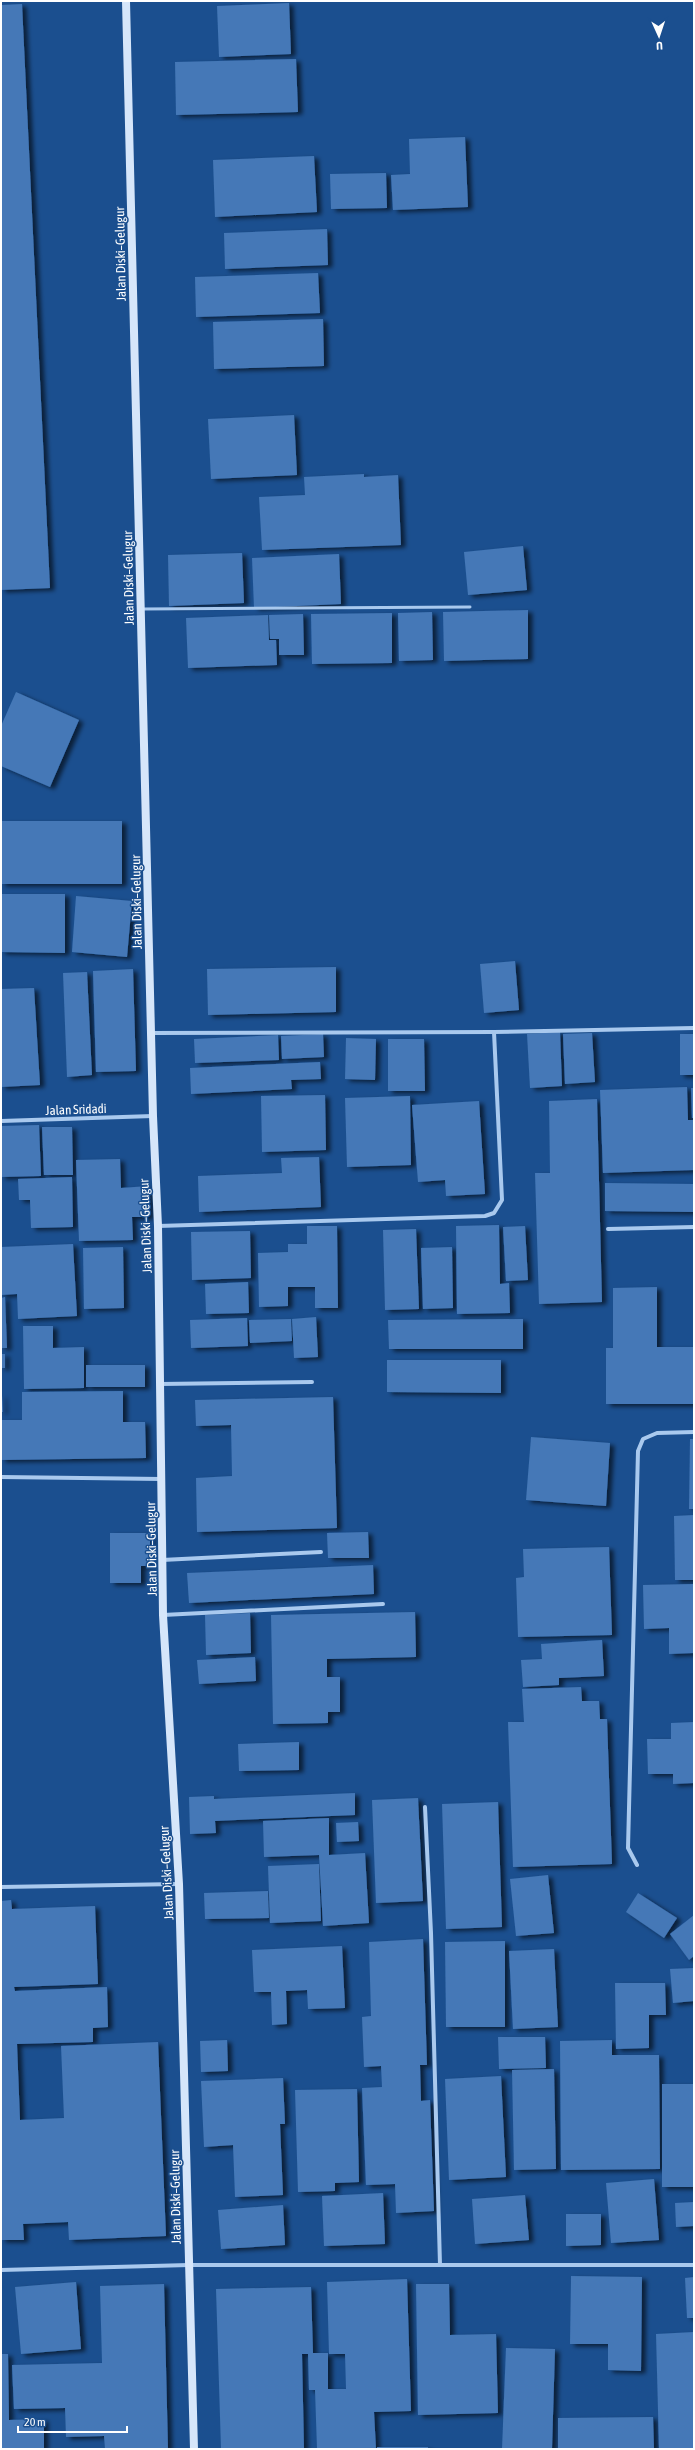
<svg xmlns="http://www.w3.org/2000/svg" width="695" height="2450" font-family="'Asap Condensed',sans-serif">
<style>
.building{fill:#4478b7;filter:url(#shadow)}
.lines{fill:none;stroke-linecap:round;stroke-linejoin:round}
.lane{stroke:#a9c9ee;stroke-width:3}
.street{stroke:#a9c9ee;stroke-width:4}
.secondary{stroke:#d6e6fa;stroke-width:8}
.labels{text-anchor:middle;stroke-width:3;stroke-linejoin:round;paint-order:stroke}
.street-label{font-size:13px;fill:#fff;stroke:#1b4f8f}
</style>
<defs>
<filter id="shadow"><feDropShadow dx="4.5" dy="2.5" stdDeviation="2" flood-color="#0009"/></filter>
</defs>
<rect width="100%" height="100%" fill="#1b4f8f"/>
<g class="building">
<path d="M289,3l2,51 -72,3 -2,-51z"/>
<path d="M22,4l28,584 -49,2v-585z"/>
<path d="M296,59l2,53 -122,3 -1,-53z"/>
<path d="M465,137l3,70 -75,3 -2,-35 19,-1 -1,-35z"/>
<path d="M314,156l3,56 -102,5 -2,-57z"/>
<path d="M386,173l1,35 -56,1 -1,-35z"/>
<path d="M327,229l1,36 -103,4 -1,-36z"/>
<path d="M318,273l2,40 -124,4 -1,-40z"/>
<path d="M323,319l1,47 -110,3 -1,-47z"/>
<path d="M294,415l3,60 -86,4 -3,-60z"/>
<path d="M364,474v3l34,-2 3,70 -139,5 -3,-53 46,-2 -1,-18z"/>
<path d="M523,546l4,44 -59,5 -4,-43z"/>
<path d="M242,553l2,50 -75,3 -1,-51z"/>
<path d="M339,554l2,50 -87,4 -2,-50z"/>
<path d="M528,610v49l-84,2 -1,-49z"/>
<path d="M432,612l1,48 -34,1 -1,-48z"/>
<path d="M392,613v50l-80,1 -1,-50z"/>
<path d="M303,614l1,41h-25v-16h-9l-1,-24z"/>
<path d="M268,615l1,25h7l1,25 -89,3 -2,-50z"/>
<path d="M16,692l63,28 -29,67 -49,-21v-40z"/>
<rect x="1" y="821" width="121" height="63"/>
<path d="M1,894h64v59l-64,-1z"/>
<path d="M76,896l56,5 -5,56 -55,-5z"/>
<path d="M515,961l4,49 -35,3 -4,-49z"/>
<path d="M336,967v45l-128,3 -1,-46z"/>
<path d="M133,969l3,102 -40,1 -3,-101z"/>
<path d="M87,972l5,103 -25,2 -4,-104z"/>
<path d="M34,988l6,97 -39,2v-98z"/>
<path d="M560,1032l2,54 -32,2 -3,-54z"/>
<path d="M592,1033l3,49 -30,2 -2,-50z"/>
<path d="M323,1034l1,23 -42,2 -1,-23z"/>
<rect x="680" y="1034" width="14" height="41"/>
<path d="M278,1035l1,25 -84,3 -1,-24z"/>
<path d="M346,1038l30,1 -1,41 -30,-1z"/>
<path d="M388,1039h36l1,52h-37z"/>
<path d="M320,1062l1,17 -30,1 1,9 -101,5 -1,-26z"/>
<path d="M687,1087l1,33h6v50l-91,3 -3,-83z"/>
<path d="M691,1088h3v30h-2z"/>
<path d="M325,1095l1,55 -64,2 -1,-56z"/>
<path d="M410,1096l1,69 -64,2 -2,-69z"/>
<path d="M597,1099l5,203 -63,2 -4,-131h15l-1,-72z"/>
<path d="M479,1101l6,93 -39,2 -1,-16 -27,2 -6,-77z"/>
<path d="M39,1125l2,51 -40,1v-51z"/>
<path d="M42,1127h30l1,48h-29z"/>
<path d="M319,1157l2,50 -122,5 -1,-36 84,-3 -1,-15z"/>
<path d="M120,1159l1,29 27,-2 1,31h-17l1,23 -54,1 -3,-81z"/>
<path d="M72,1177l1,50 -42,1 -1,-28h-11l-1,-21z"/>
<path d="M605,1183l89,1v28l-89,-1z"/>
<path d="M499,1225l1,59 9,-1 1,30 -53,1 -1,-88z"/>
<path d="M307,1226h30l1,82h-23v-21h-27v19l-29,1 -1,-54 30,-1v-8h19z"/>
<path d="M525,1226l3,54 -22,1 -3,-54z"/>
<path d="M416,1229l3,80 -34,1 -2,-80z"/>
<path d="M250,1231l1,47 -59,2 -1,-48z"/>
<path d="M73,1244l4,72 -59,3 -1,-25 -16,1v-48z"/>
<path d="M123,1247l1,61 -40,1 -1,-61z"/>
<path d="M452,1247l1,61 -30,1 -2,-61z"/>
<path d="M248,1282l1,31 -43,1 -1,-30z"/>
<path d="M657,1287v60h37v57h-88v-56h7v-60z"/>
<path d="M5,1297l2,51h-6v-50z"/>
<path d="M316,1317l2,40 -24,1 -2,-39z"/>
<path d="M247,1318l1,28 -57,2 -1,-28z"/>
<path d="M291,1319l1,22 -42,2 -1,-23z"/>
<path d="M523,1319v30h-134l-1,-29z"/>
<path d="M23,1326h30v22l31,-1v41l-60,1z"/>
<rect x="1" y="1354" width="4" height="14"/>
<path d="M387,1360h114v33l-114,-1z"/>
<rect x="86" y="1365" width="59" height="22"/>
<path d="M123,1391v31h22l1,36 -145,2v-40h21v-28z"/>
<path d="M1,1395h1l1,17h-2z"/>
<path d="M333,1397l4,131 -140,4 -1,-54 36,-2 -1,-51 -35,1 -1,-26z"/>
<path d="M531,1437l79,6 -4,63 -80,-6z"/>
<path d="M690,1439h4v70h-5z"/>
<path d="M694,1515v65h-19l-1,-64z"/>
<path d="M368,1532l1,26h-41l-1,-25z"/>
<path d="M110,1533h40v33h-9v17h-31z"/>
<path d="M609,1547l3,88 -94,2 -2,-59 8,-1 -1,-28z"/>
<path d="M373,1565l1,29 -185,9 -2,-30z"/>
<path d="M694,1584v69l-25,1v-26l-25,1 -1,-44z"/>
<path d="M415,1612l1,45 -89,2v18h13v35h-12v11l-55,1 -2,-109z"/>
<path d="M250,1613l1,40 -45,2 -1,-40z"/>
<path d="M602,1640l2,36 -45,2v7l-36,2 -2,-27 21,-1 -1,-15z"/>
<path d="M255,1657l1,24 -57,3 -2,-24z"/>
<path d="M581,1687l1,14h17l1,18h7l5,145 -99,3 -5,-145h16l-2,-33z"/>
<path d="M694,1722v61l-21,1v-10h-25l-1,-35h24v-16z"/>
<path d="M299,1742v28l-60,1 -1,-27z"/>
<path d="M355,1793v22l-140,6 1,12 -26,1 -1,-37 25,-1v3z"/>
<path d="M418,1798l5,103 -47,2 -4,-103z"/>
<path d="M498,1802l4,125 -56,2 -4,-125z"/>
<path d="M329,1818v37l36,-2 4,70 -46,3 -4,-71 -55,2 -1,-36z"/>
<path d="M358,1822l1,19 -22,1 -1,-19z"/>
<path d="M319,1864l2,57 -51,2 -2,-57z"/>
<path d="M548,1875l6,58 -38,3 -6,-57z"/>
<path d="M268,1891l1,27 -64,1 -1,-26z"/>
<path d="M638,1893l39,25 -13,20 -38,-26z"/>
<path d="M11,1900l1,9 83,-3 3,78 -84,3 1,4 92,-4 1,40 -15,1v14l-76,2 3,76 44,-2 -3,-72 97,-4 8,194 -97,4 -1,-18 -45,2 1,16h-23v-339z"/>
<path d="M694,1915v41l-5,4 -19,-26z"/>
<path d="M423,1939l4,126h-7l1,36 9,-1 4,111 -38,2 -1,-29 -29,1 -4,-97 20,-1 -1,-21 -17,1 -2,-50 9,-1 -2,-74z"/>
<path d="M505,1941v86h-59l-1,-85z"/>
<path d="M342,1946l3,62 -37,1 -1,-19 -21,1 1,33 -15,1 -1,-33h-17l-2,-42z"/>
<path d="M554,1949l4,78 -45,2 -4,-78z"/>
<path d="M694,1968v33l-21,2 -3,-34z"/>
<path d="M615,1983h50l1,32h-17v33l-33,1z"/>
<path d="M498,2037h47l1,31 -47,1z"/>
<path d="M227,2040l1,31 -27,1 -1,-31z"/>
<path d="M612,2040v15h47l1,114 -99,1 -1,-129z"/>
<path d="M554,2069l2,100 -42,1 -2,-100z"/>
<path d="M501,2076l5,101 -57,3 -4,-101z"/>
<path d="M283,2078l2,46h-5l3,71 -48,2 -2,-52 -29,2 -3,-66z"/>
<rect x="662" y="2084" width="32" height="103"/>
<path d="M357,2089l2,93 -24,1v8l-37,1 -3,-102z"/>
<path d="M654,2179l5,61 -48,3 -5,-60z"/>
<path d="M383,2193l2,51 -61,2 -2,-50z"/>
<path d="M525,2195l4,45 -54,4 -3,-45z"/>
<path d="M694,2202v24l-18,1 -1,-24z"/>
<path d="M283,2205l2,40 -64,4 -3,-39z"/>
<path d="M566,2214h35v31l-35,1z"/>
<path d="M571,2276l71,1 -1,94 -33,-1v-26h-38z"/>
<path d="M694,2277v41h-7l-2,-40z"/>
<path d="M407,2279l4,132 -37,1 2,37h-59l-2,-59h-6l-1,-36h-6l2,95h-83l-5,-160 95,-2 2,66h15v36h18l-1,-35h-16l-2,-72z"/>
<path d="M76,2282l5,67 -60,5 -6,-67z"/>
<path d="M164,2284l4,165h-63l-1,-13 -38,1 -1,-29 -51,1 -2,-44 90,-2 -2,-77z"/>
<path d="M416,2284h33l1,51 46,-1 2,79 -80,2z"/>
<path d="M694,2332v117h-35l-3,-115z"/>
<path d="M506,2348l49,1 -3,100h-50z"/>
<path d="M1,2354h7l1,66 35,-1v30h-43z"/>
<path d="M653,2417l1,32h-96v-31z"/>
<rect x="377" y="2447" width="51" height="2"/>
</g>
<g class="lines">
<path class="lane" d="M142,609l328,-2"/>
<g class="street">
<path d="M151,1033l343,-1 200,-4"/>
<path d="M1,1121l152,-5"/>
<path d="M158,1226l327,-10 9,-3 8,-13 -8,-168"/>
<path d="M608,1229l86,-2"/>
<path d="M160,1384l152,-2"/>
<path d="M1,1477l161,2"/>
<path d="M162,1560l159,-8"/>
<path d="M163,1615l220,-11"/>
<path d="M425,1807l6,126 9,332"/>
<path d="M637,1865l-9,-17 10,-397 5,-12 14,-6 37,-1"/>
<path d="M1,1887l178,-3"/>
<path d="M1,2270l188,-5h505"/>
</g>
<path class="secondary" d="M126,1l27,1115 5,110 5,389 16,269 15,565"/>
</g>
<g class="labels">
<g class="street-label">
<text transform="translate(120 254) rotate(-91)" y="5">Jalan Diski–Gelugur</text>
<text transform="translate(128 578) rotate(-91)" y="5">Jalan Diski–Gelugur</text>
<text transform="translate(136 902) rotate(-91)" y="5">Jalan Diski–Gelugur</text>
<text transform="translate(76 1109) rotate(-2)" y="5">Jalan Sridadi</text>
<text transform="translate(145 1226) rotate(-92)" y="5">Jalan Diski–Gelugur</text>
<text transform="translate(151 1549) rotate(-91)" y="5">Jalan Diski–Gelugur</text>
<text transform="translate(166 1873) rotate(-93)" y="5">Jalan Diski–Gelugur</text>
<text transform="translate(175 2197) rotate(-91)" y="5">Jalan Diski–Gelugur</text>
</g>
</g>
<rect width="695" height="2450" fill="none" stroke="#ffffff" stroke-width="4"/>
<g transform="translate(659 36) rotate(177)" stroke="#1b4f8f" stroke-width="3" paint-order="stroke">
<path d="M0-3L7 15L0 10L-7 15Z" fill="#ffffff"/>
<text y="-6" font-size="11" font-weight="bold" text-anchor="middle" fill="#ffffff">U</text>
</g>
<path d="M18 2426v6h109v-6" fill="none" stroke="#ffffff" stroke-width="2"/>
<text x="24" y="2426" font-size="12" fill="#ffffff" stroke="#1b4f8f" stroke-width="3" paint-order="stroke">20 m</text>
</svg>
